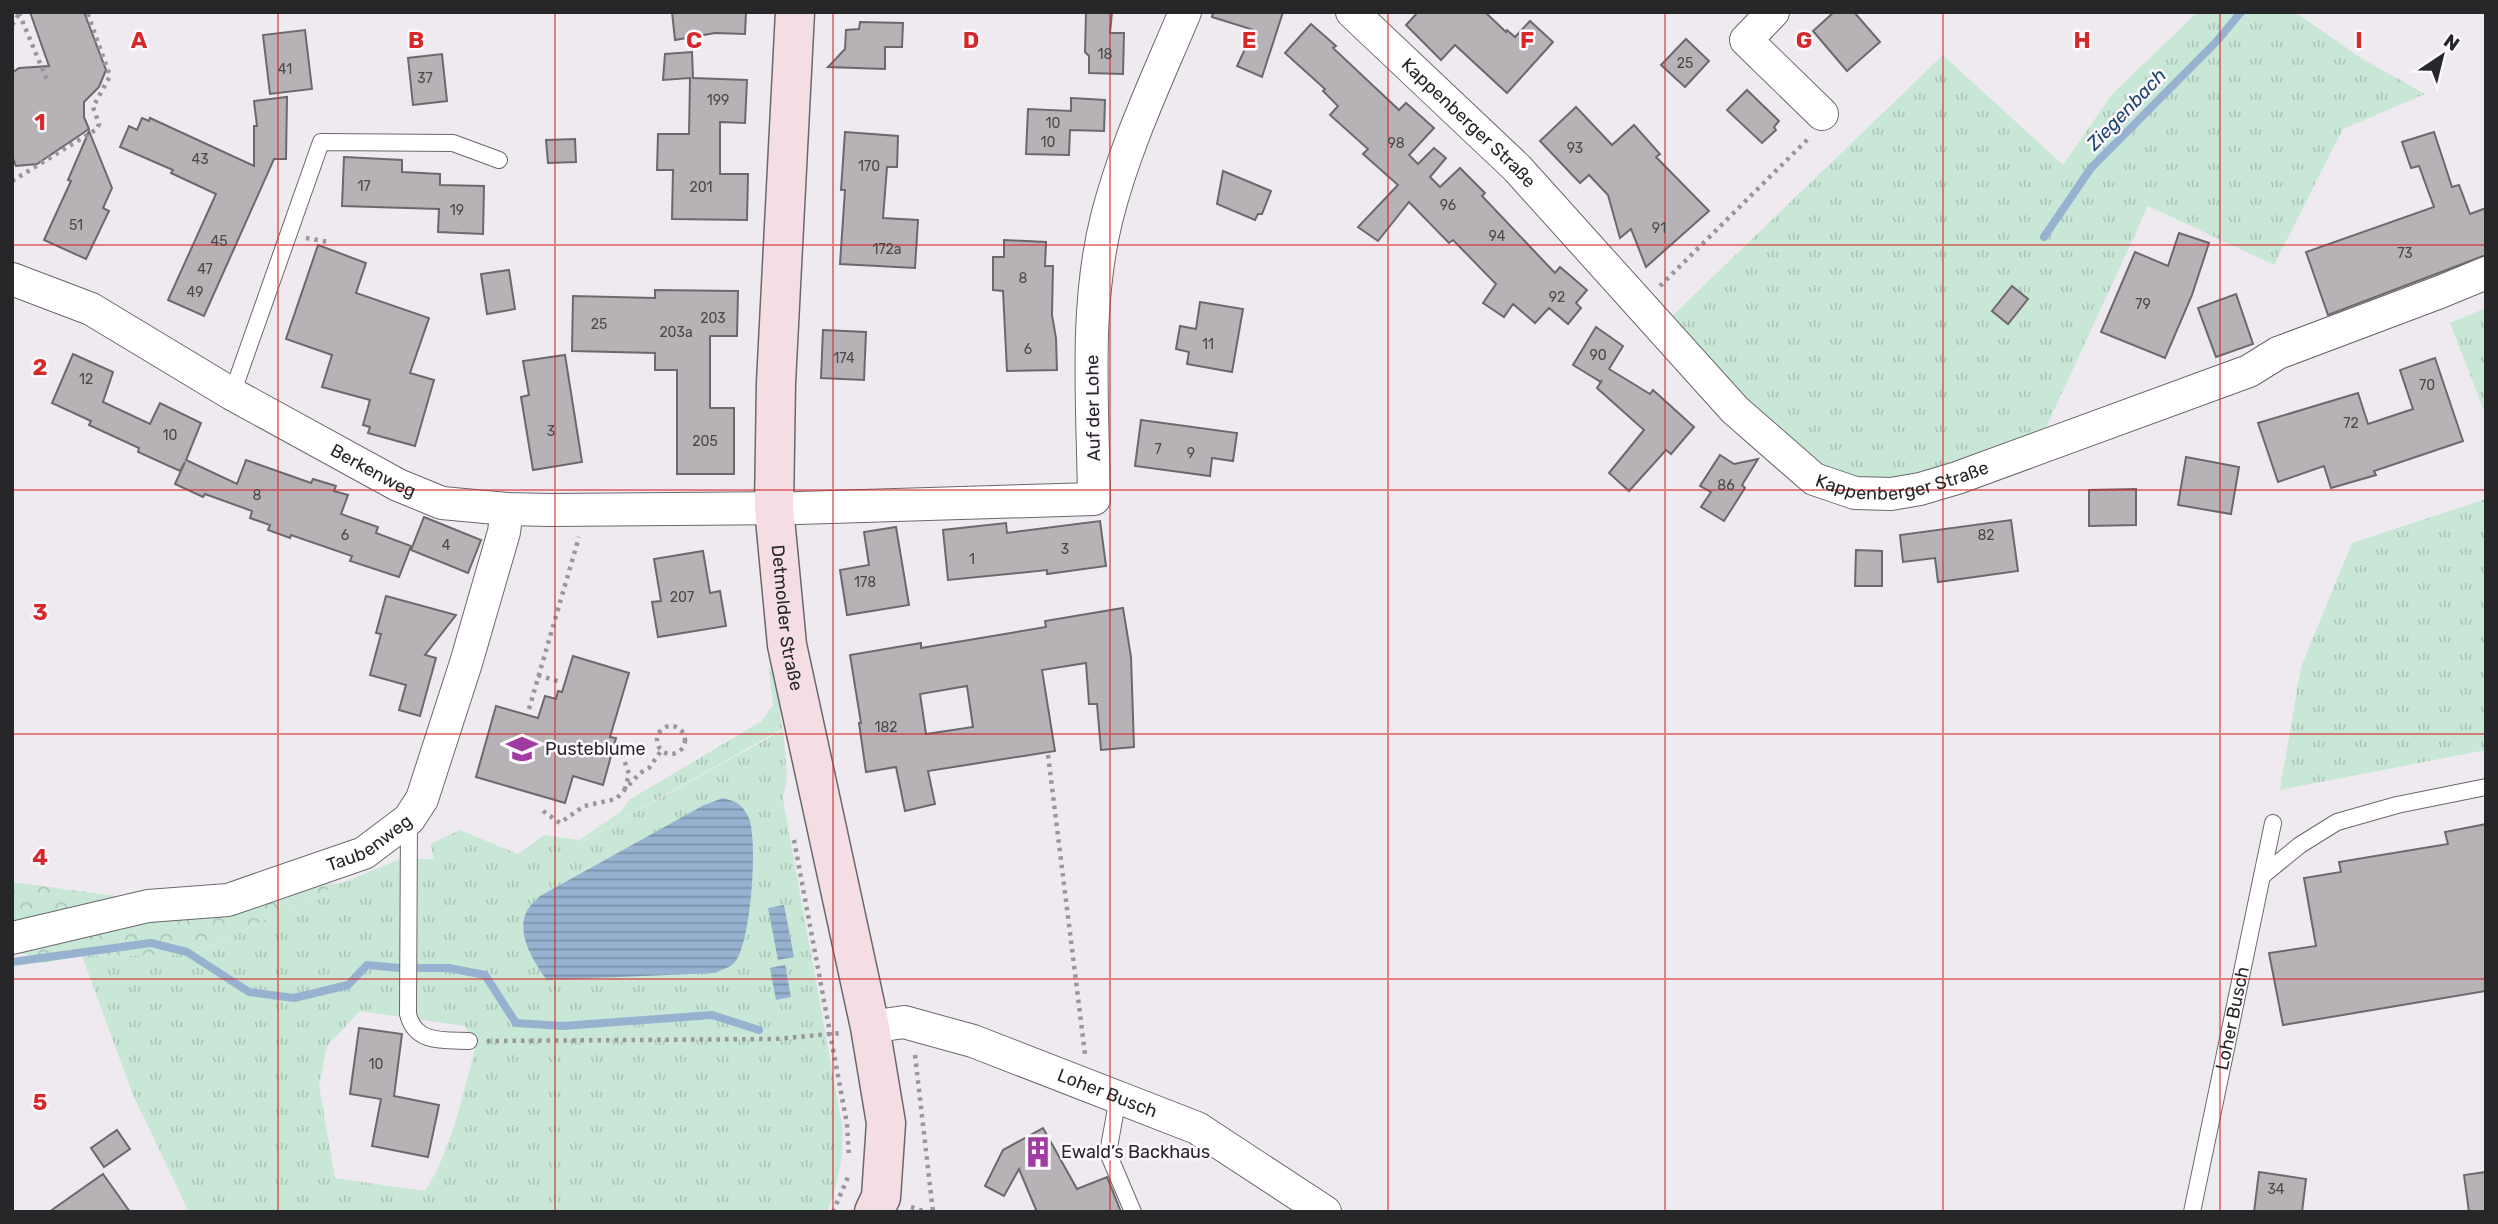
<svg xmlns="http://www.w3.org/2000/svg" width="2498" height="1224" font-family="Rubik,sans-serif">
<style>
.grass{fill:url(#grass-tufts);fill-rule:evenodd}
.forest{fill:url(#forest-crowns)}
.water{fill:url(#water-rules)}
.lines{fill:none;stroke-linecap:round;stroke-linejoin:round}
.stream{stroke:#96b2d0;stroke-width:8}
.building{fill:#b7b2b6;stroke:#6d686c;stroke-width:2;fill-rule:evenodd}
.service-casing{stroke:#6b676c;stroke-width:18}
.minor-casing{stroke:#6b676c;stroke-width:34}
.secondary-casing{stroke:#6b676c;stroke-width:41}
.path{stroke:#9a969b;stroke-width:4.5;stroke-dasharray:3.5 5;stroke-linecap:butt}
.service{stroke:#fff;stroke-width:16}
.minor{stroke:#fff;stroke-width:32}
.secondary{stroke:#f4dee4;stroke-width:38}
.grid{fill:none;stroke:#d62828;stroke-width:2;stroke-opacity:0.55}
.labels{text-anchor:middle;stroke-width:5;stroke-linejoin:round;paint-order:stroke}
.number-label{font-size:14px;fill:#4b494c}
.street-label{font-size:18px;fill:#272628;stroke:#fcf8fd}
.poi-label{font-size:18px;fill:#272628;stroke:#fcf8fd;text-anchor:start}
.water-label{font-size:19px;font-style:italic;fill:#1c456e;stroke:#fcf8fd}
.grid-label{font-size:23px;text-anchor:middle;font-weight:bold;fill:#d62828;stroke:#fcf8fd;stroke-width:5;stroke-linejoin:round;paint-order:stroke}
</style>
<defs>
<pattern id="grass-tufts" width="24" height="20" patternUnits="userSpaceOnUse" patternTransform="scale(1.75)"><rect width="24" height="20" fill="#c8e7d6"/><path d="M3 7l-1-3M5 7V3M7 7l1-3M15 17l-1-3M17 17v-4M19 17l1-3" fill="none" stroke="#acc6b8"/></pattern>
<pattern id="forest-crowns" width="20" height="18" patternUnits="userSpaceOnUse" patternTransform="scale(1.75)"><rect width="20" height="18" fill="#c8e7d6"/><path d="M2 6a3 3 0 1 1 6 0M12 15a3 3 0 1 1 6 0" fill="none" stroke="#acc6b8"/></pattern>
<pattern id="water-rules" width="6" height="5" patternUnits="userSpaceOnUse" patternTransform="scale(1.75)"><rect width="6" height="5" fill="#96b2d0"/><path d="M0 2.5h6" fill="none" stroke="#7a91a9"/></pattern>
</defs>
<rect width="100%" height="100%" fill="#efeaf0"/>
<g class="grass">
<path d="M2198,12h97l66,46 64,36 -82,35 -69,136 -126,-59 -108,235 -150,47 -74,-25 -75,-62 -74,-80 276,-266 120,110 50,-72z"/>
<path d="M2486,308v108l-36,-93z"/>
<path d="M2486,499v251l-206,40 21,-123 51,-124z"/>
<path d="M769,668h6l7,61 -260,146 261,-145 4,46 -4,23 59,326c2,34 -3,55 -15,87h-638l-56,-117 -51,-139 110,-1 150,-72 58,-24h34l-4,-15 30,-14 58,24 26,-19 35,5 42,-28 8,-12 133,-79 11,-16zM360,1011l105,15 10,23c-13,48 -23,100 -50,142l-90,-13 -16,-93 8,-39z"/>
</g>
<path class="forest" d="M12,882l126,17 204,-16 -151,72 -109,1 -39,7 -17,-9 -14,-1z"/>
<g class="water">
<path d="M723,798c12,3 19,6 25,18 11,20 3,132 -14,147 -4,5 -14,7 -19,10l-168,7c-13,-17 -33,-49 -19,-71 3,-5 8,-9 12,-13l164,-91z"/>
<path d="M784,905l10,52 -16,3 -10,-52z"/>
<path d="M785,965l6,32 -15,3 -6,-32z"/>
</g>
<g class="lines">
<g class="stream">
<path d="M2044,237l47,-69 126,-127 24,-29"/>
<path d="M12,962l139,-19 36,9 62,40 45,6 54,-13 19,-20 33,3"/>
<path d="M417,968h32l36,7 31,48 46,3 150,-11 47,15"/>
</g>
</g>
<g class="building">
<path d="M30,12h54l22,58 -7,17 -15,15v15l5,12 -52,35 -21,2 -4,-10v-83l7,-5 30,-2z"/>
<path d="M672,12h74l-1,22 -30,-1 -40,7z"/>
<path d="M1086,12h26l-2,21h14l-1,41 -34,-1v-17l-4,-4z"/>
<path d="M1213,12h70l-21,65 -25,-11 17,-36 -42,-13z"/>
<path d="M1418,12h67l21,20 1,-2 8,7 15,-16 23,21 -46,51 -52,-48 -14,15 -35,-35z"/>
<path d="M1834,12h20l26,30 -33,29 -34,-40z"/>
<path d="M860,22l43,1 -1,24h-17v22l-57,-2 17,-18 1,-19 13,-1z"/>
<path d="M1311,24l25,22 -3,2 66,62 7,-7 28,25 -25,27 9,9 16,-16 12,10 -16,19 10,10 20,-19 25,25 -3,3 73,77 5,-6 27,23 -11,13 5,5 -13,16 -19,-16 -14,15 -22,-19 -9,13 -21,-14 13,-19 -43,-44 -4,3 -40,-41 -31,39 -20,-14 40,-42 -35,-31 5,-5 -38,-34 8,-9 -15,-15 2,-2 -40,-36z"/>
<path d="M305,30l7,59 -42,5 -7,-59z"/>
<path d="M1686,39l23,22 -24,26 -24,-22z"/>
<path d="M692,52l1,26 54,2 -2,43 -25,-1v52h28l-1,46 -75,-1 1,-49h-16l1,-36h31l1,-56 -27,2 2,-26z"/>
<path d="M442,54l5,47 -34,4 -5,-47z"/>
<path d="M1747,90l32,31 -5,6 2,3 -14,13 -35,-33z"/>
<path d="M287,97l-1,62h-12l-70,157 -36,-16 48,-106 -45,-21 2,-3 -53,-23 9,-21 8,4 5,-12 7,3 1,-3 104,48v-40h3l-3,-25z"/>
<path d="M1071,98l34,2 -1,31 -34,-1 -1,25 -43,-1 2,-45 43,2z"/>
<path d="M1576,107l36,38 22,-20 26,29 -4,3 53,54 -63,56 -15,-38 -11,9 -12,-43 -19,-20 -9,8 -40,-42z"/>
<path d="M89,131l23,57 -9,20 6,3 -23,48 -42,-19 27,-59 -3,-1z"/>
<path d="M845,132l53,4 -1,31h-10l-4,51 35,2 -3,48 -75,-4 5,-74h-4z"/>
<path d="M2434,132l18,55 7,-2 11,29 16,-6v47l-158,60 -22,-63 128,-45 -15,-41 -8,2 -9,-26z"/>
<path d="M575,139l1,23 -28,1 -2,-23z"/>
<path d="M344,157l58,3v12l38,2v11l44,1 -1,48 -45,-2 1,-23 -97,-3z"/>
<path d="M1223,171l48,20 -9,23h-4l-3,6 -38,-16z"/>
<path d="M2179,233l30,10 -17,52 -27,63 -64,-26 34,-80 33,14z"/>
<path d="M1004,240l42,2 -1,24h8l-1,49 4,23 1,32 -50,1 -4,-80 -10,-1v-33h11z"/>
<path d="M318,245l48,18 -10,30 73,25 -19,55 24,7 -19,66 -47,-13 2,-6 -7,-2 7,-25 -48,-13 10,-32 -46,-16z"/>
<path d="M509,270l6,39 -28,5 -6,-40z"/>
<path d="M2012,286l16,13 -20,25 -16,-13z"/>
<path d="M655,290l83,1 -1,45h-27v72h24v66h-57v-104h-22v-17l-83,-2 1,-55 82,2z"/>
<path d="M2236,294l17,50 -37,13 -18,-49z"/>
<path d="M1200,302l43,7 -11,63 -45,-8 2,-12 -13,-3 4,-23 16,3z"/>
<path d="M1596,327l27,19 -14,23 41,25 3,-4 41,37 -23,27 -5,-4 -37,41 -20,-18 35,-43 -47,-42 5,-8 -1,2 -28,-17z"/>
<path d="M823,330l43,2 -2,48 -43,-2z"/>
<path d="M73,354l40,18 -10,30 47,22 10,-21 41,20 -15,37 51,24 9,-24 65,23 2,-4 23,7 -2,5 14,4 -7,19 37,13 -2,6 35,13 -12,31 -49,-16 2,-5 -61,-21 -1,3 -22,-8 2,-5 -20,-7 2,-7 -47,-17 -2,3 -28,-13 10,-22 -5,9 -42,-19 1,-4 -50,-23 2,-4 -39,-18z"/>
<path d="M565,355l17,107 -49,8 -12,-73 8,-2 -6,-34z"/>
<path d="M2435,358l28,83 -89,30 2,4 -45,13 -7,-22 -46,16 -20,-59 100,-30 10,31 45,-15 -13,-39z"/>
<path d="M1141,420l96,13 -4,28 -21,-3 -2,18 -75,-10z"/>
<path d="M1720,455l14,9 24,-5 -16,26 3,3 -21,33 -23,-14 10,-15 -11,-6z"/>
<path d="M2186,457l53,10 -8,47 -53,-9z"/>
<path d="M2136,489v36l-47,1v-36z"/>
<path d="M424,517l57,23 -13,33 -57,-23z"/>
<path d="M2011,520l7,51 -80,11 -3,-24 -32,4 -3,-27z"/>
<path d="M1100,521l6,45 -59,8v-4l-99,10 -5,-50 63,-7 1,10z"/>
<path d="M896,527l13,78 -62,10 -7,-45 29,-5 -5,-33z"/>
<path d="M1856,550l26,1v35h-27z"/>
<path d="M703,551l7,42 10,-2 6,35 -68,11 -6,-35 9,-1 -7,-42z"/>
<path d="M386,596l70,19 -31,40 11,3 -16,58 -21,-6 7,-25 -36,-10 11,-41 -5,-1z"/>
<path d="M1123,608l8,49 3,90 -33,3 -4,-46h-8l-3,-41 -44,7 13,81 -127,20 7,33 -30,7 -9,-44 -30,5 -7,-49h2l-11,-68 71,-12v5l125,-21 -1,-6zM967,686l6,41 -47,7 -6,-40z"/>
<path d="M573,656l56,17 -19,64 6,1 -13,47 -30,-9 -8,27 -89,-26 20,-71 42,12 7,-22 11,3 2,-8 4,1z"/>
<path d="M2486,824v167l-203,34 -14,-72 47,-7 -12,-68 37,-6 -2,-10 109,-18 -3,-12z"/>
<path d="M359,1028l43,6 -8,62 45,9 -11,52 -56,-11 9,-47 -31,-5z"/>
<path d="M1043,1128l34,61 30,-12 14,35h-84l-18,-43 -15,27 -19,-10 18,-36z"/>
<path d="M117,1130l13,19 -26,18 -13,-19z"/>
<path d="M2259,1172l47,7 -4,33h-48z"/>
<path d="M2486,1172v40h-17l-5,-37z"/>
<path d="M103,1174l27,38h-81z"/>
</g>
<g class="lines">
<defs>
<g id="service">
<path d="M232,394l89,-252 132,1 46,17"/>
<path d="M409,819l-1,195c7,30 36,26 61,27"/>
<path d="M2262,876l38,-31 37,-23 60,-17 89,-18"/>
<path d="M1118,1097l-10,56 25,59"/>
<path id="s1" d="M2192,1212l81,-389"/>
</g>
<g id="minor">
<path id="s2" d="M1352,12l165,156 218,242 79,69 41,14 36,1 29,-5 37,-11 292,-107 29,-18 162,-61 46,-19"/>
<path d="M1773,12l-27,28 76,74"/>
<path id="s3" d="M12,279l79,30 141,85 166,91 44,18 65,6 43,1 248,-2 296,-9c-1,-93 -10,-191 13,-282 18,-71 50,-138 78,-205"/>
<path id="s4" d="M12,938l136,-32 80,-6 136,-47 45,-34 13,-20 44,-136 38,-131 3,-23"/>
<path id="s5" d="M870,1027l34,-5 69,19 224,87 128,84"/>
</g>
<g id="secondary">
<path id="s6" d="M795,12l-19,371 -2,125 13,137 83,382 16,96 -5,74 -7,15"/>
</g>
</defs>
<use href="#service" class="service-casing"/>
<use href="#minor" class="minor-casing"/>
<use href="#secondary" class="secondary-casing"/>
<g class="path">
<path d="M19,13l28,67"/>
<path d="M12,25l7,-11"/>
<path d="M12,181l85,-52 2,-5 -6,-17 17,-31 -23,-64"/>
<path d="M306,238l23,4"/>
<path d="M1660,286l150,-149"/>
<path d="M538,675l22,7"/>
<path d="M529,709l50,-172"/>
<circle cx="671" cy="740" r="14"/>
<path d="M622,754l7,20 -4,15"/>
<path d="M1048,755l37,299"/>
<path d="M543,811l17,12 24,-17 32,-7 24,-26 9,-5 12,-17"/>
<path d="M794,840l53,284 2,34"/>
<path d="M487,1041l288,-2 67,-6"/>
<path d="M915,1055l18,157"/>
<path d="M911,1207l16,5"/>
<path d="M833,1212l15,-35"/>
</g>
<use href="#service" class="service"/>
<use href="#minor" class="minor"/>
<use href="#secondary" class="secondary"/>
</g>
<path class="grid" d="M278,12v1200M555,12v1200M833,12v1200M1110,12v1200M1388,12v1200M1665,12v1200M1943,12v1200M2220,12v1200M12,245h2474M12,490h2474M12,734h2474M12,979h2474"/>
<defs>
<symbol id="school-bare" viewBox="-9 -9 18 18"><path d="M0-5L7-2L0 1L-7-2ZM-4 1L0 2.5L4 1V4Q0 6-4 4Z" fill="#9f3ba1" stroke="#fcf8fd" stroke-width="2.5" paint-order="stroke"/></symbol>
<symbol id="building-bare" viewBox="-9 -9 18 18"><path d="M-4-6H4V6H1V3H-1V6H-4ZM-2.5-4.3h1.7v1.8h-1.7ZM.8-4.3h1.7v1.8H.8ZM-2.5-1h1.7V.8h-1.7ZM.8-1h1.7V.8H.8Z" fill="#9f3ba1" stroke="#fcf8fd" stroke-width="2.5" paint-order="stroke"/></symbol>
</defs>
<g fill-rule="evenodd">
<use href="#school-bare" x="500" y="727" width="44" height="44"/>
<use href="#building-bare" x="1016" y="1130" width="44" height="44"/>
</g>
<g class="labels">
<g class="number-label">
<text x="1105" y="59">18</text>
<text x="1685" y="68">25</text>
<text x="285" y="74">41</text>
<text x="425" y="83">37</text>
<text x="718" y="105">199</text>
<text x="1053" y="128">10</text>
<text x="1048" y="147">10</text>
<text x="1396" y="148">98</text>
<text x="1575" y="153">93</text>
<text x="200" y="164">43</text>
<text x="869" y="171">170</text>
<text x="364" y="191">17</text>
<text x="701" y="192">201</text>
<text x="1448" y="210">96</text>
<text x="457" y="215">19</text>
<text x="76" y="230">51</text>
<text x="1659" y="233">91</text>
<text x="1497" y="241">94</text>
<text x="219" y="246">45</text>
<text x="887" y="254">172a</text>
<text x="2405" y="258">73</text>
<text x="205" y="274">47</text>
<text x="1023" y="283">8</text>
<text x="195" y="297">49</text>
<text x="1557" y="302">92</text>
<text x="2143" y="309">79</text>
<text x="713" y="323">203</text>
<text x="599" y="329">25</text>
<text x="676" y="337">203a</text>
<text x="1208" y="349">11</text>
<text x="1028" y="354">6</text>
<text x="1598" y="360">90</text>
<text x="844" y="363">174</text>
<text x="86" y="384">12</text>
<text x="2427" y="390">70</text>
<text x="2351" y="428">72</text>
<text x="551" y="436">3</text>
<text x="170" y="440">10</text>
<text x="705" y="446">205</text>
<text x="1158" y="454">7</text>
<text x="1191" y="458">9</text>
<text x="1726" y="490">86</text>
<text x="257" y="500">8</text>
<text x="345" y="540">6</text>
<text x="1986" y="540">82</text>
<text x="446" y="550">4</text>
<text x="1065" y="554">3</text>
<text x="972" y="564">1</text>
<text x="865" y="587">178</text>
<text x="682" y="602">207</text>
<text x="886" y="732">182</text>
<text x="376" y="1069">10</text>
<text x="2276" y="1194">34</text>
</g>
<g class="street-label">
<text dy="6" stroke="none"><textPath href="#s2" startOffset="161">Kappenberger Straße</textPath></text>
<text transform="translate(1093 408) rotate(-91)" y="6">Auf der Lohe</text>
<text dy="6" stroke="none"><textPath href="#s3" startOffset="410">Berkenweg</textPath></text>
<text dy="6" stroke="none"><textPath href="#s2" startOffset="749">Kappenberger Straße</textPath></text>
<text dy="6" stroke="none"><textPath href="#s6" startOffset="607">Detmolder Straße</textPath></text>
<text dy="6" stroke="none"><textPath href="#s4" startOffset="373">Taubenweg</textPath></text>
<text dy="6" stroke="none"><textPath href="#s1" startOffset="198">Loher Busch</textPath></text>
<text dy="6" stroke="none"><textPath href="#s5" startOffset="250">Loher Busch</textPath></text>
</g>
<g class="poi-label">
<text x="545" y="755">Pusteblume</text>
<text x="1061" y="1158">Ewald’s Backhaus</text>
</g>
<g class="water-label">
<text transform="translate(2126 109) rotate(-46)" y="7">Ziegenbach</text>
</g>
</g>
<g class="grid-label">
<text x="139" y="48">A</text>
<text x="416" y="48">B</text>
<text x="694" y="48">C</text>
<text x="971" y="48">D</text>
<text x="1249" y="48">E</text>
<text x="1527" y="48">F</text>
<text x="1804" y="48">G</text>
<text x="2082" y="48">H</text>
<text x="2359" y="48">I</text>
<text x="40" y="130">1</text>
<text x="40" y="375">2</text>
<text x="40" y="620">3</text>
<text x="40" y="865">4</text>
<text x="40" y="1110">5</text>
</g>
<rect width="2498" height="1224" fill="none" stroke="#272628" stroke-width="28"/>
<g transform="translate(2442 56) rotate(35)" stroke="#fcf8fd" stroke-width="5" paint-order="stroke">
<path d="M0-5L12 26L0 18L-12 26Z" fill="#272628"/>
<text y="-10" font-size="19" font-weight="bold" text-anchor="middle" fill="#272628">N</text>
</g>
</svg>
